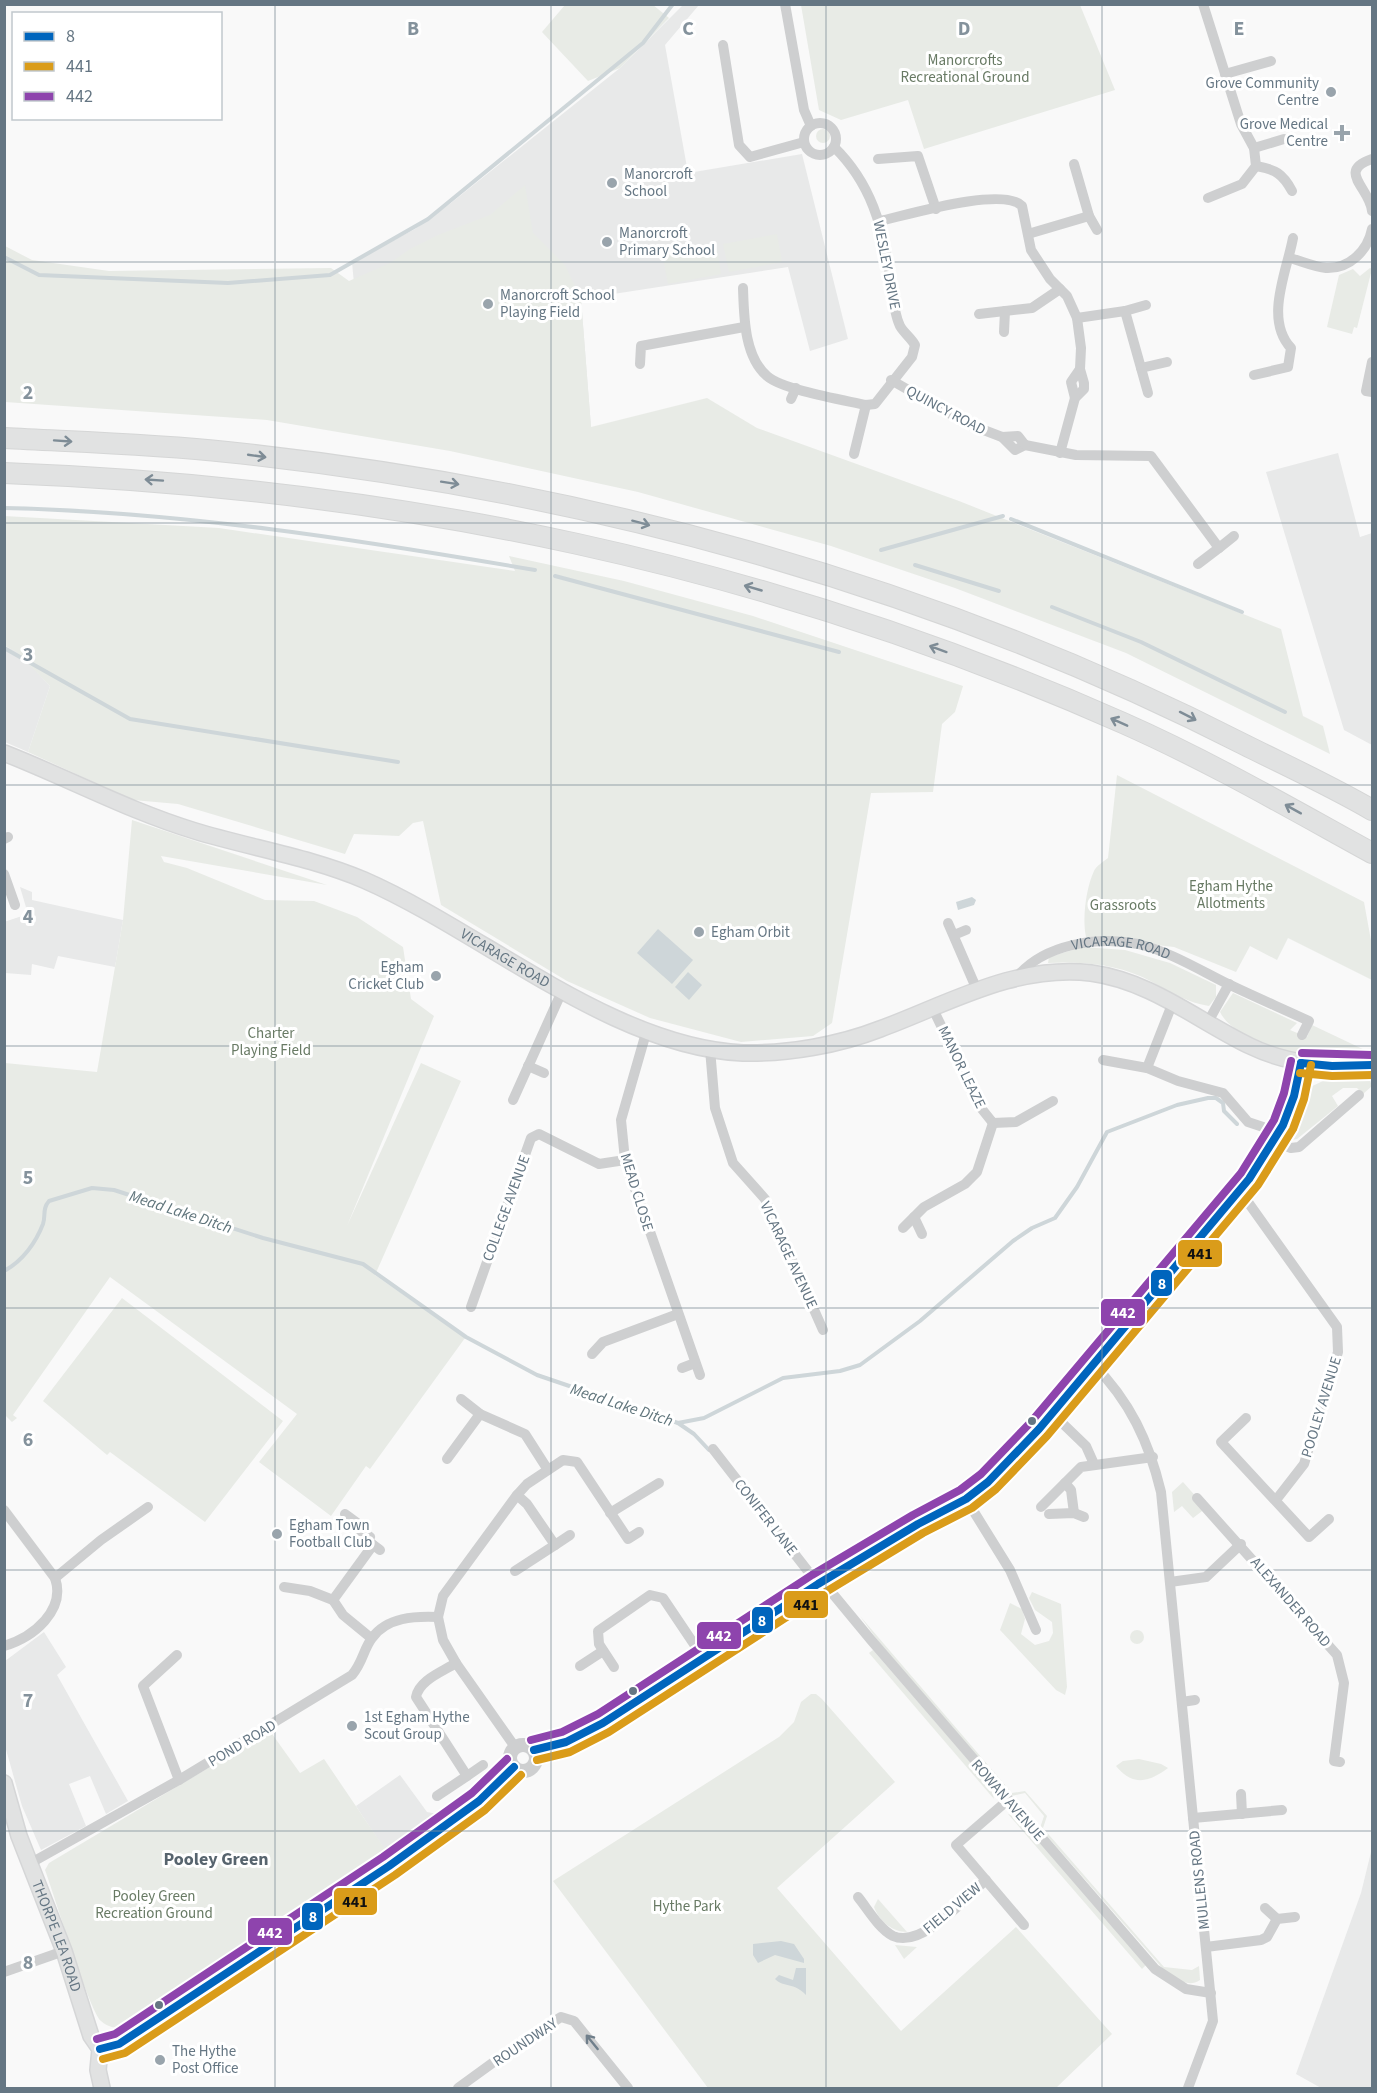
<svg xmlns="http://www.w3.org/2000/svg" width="1377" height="2093" font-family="'Source Sans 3',sans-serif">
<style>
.built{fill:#e8e9e9}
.green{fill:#e8ebe6}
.water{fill:#ced6d9}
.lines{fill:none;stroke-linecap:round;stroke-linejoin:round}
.stream{stroke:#ced6d9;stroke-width:4}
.secondary-casing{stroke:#d5d6d7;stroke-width:18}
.motorway-casing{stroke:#d5d6d6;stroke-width:22}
.minor{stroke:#cecfd0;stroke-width:10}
.tertiary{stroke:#cecfd0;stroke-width:14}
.secondary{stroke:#e1e2e2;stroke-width:15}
.motorway{stroke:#e1e2e2;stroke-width:20}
.bus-1-casing{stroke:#fff;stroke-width:12}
.bus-2-casing{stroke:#fff;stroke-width:12}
.bus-3-casing{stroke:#fff;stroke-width:12}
.bus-1{stroke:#0065bd;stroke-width:8}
.bus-2{stroke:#da9c1a;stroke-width:8}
.bus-3{stroke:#8e44ad;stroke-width:8}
.oneway{stroke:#7e8c96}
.oneway2{stroke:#707f8b}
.grid{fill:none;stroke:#84929c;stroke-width:1.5;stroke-opacity:0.55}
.poi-dot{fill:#99a4ac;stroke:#fff;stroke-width:2}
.bus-dot{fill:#657683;stroke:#fff;stroke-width:2}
.labels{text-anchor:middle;stroke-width:6;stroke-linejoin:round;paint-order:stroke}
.park-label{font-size:15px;fill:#687a64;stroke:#fff}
.poi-label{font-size:15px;fill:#657683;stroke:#fff;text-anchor:start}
.street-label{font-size:15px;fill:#657683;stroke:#fff}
.water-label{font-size:16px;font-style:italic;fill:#60757c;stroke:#fff}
.quarter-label{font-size:18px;font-weight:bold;fill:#57646e;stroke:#fff}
.grid-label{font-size:20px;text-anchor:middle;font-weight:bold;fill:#84929c;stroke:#fff;stroke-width:6;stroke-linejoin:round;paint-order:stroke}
.line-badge{stroke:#fff;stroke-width:2}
.badge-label{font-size:16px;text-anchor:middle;font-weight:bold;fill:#fff}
.pale-badge-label{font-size:16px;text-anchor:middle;font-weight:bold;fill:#111}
</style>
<rect width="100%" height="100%" fill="#f9f9f9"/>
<g class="built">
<path d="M683,5h16l-34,40 23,128 114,-19 46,185 -38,12 -22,-84 -207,32 10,128 -228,-45 -11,-120 63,-33 36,-26 169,-135z"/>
<path d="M1338,453l22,84 12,-4v212l-28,-15 -78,-258z"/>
<path d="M4,646l13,5 33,35 -22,66 -23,-10z"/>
<path d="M20,887l12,5v8l91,20 -8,47 -57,-11 -4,13 -22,-5 -1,11 -26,-2 -1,-51 24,-8z"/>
<path d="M44,1632l22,35 -9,8 71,126 -22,13 -16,-38 -21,8 17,42 -45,24 -19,-44 -17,-60v-85z"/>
<path d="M400,1775l27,37 16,3 -40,27 -3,-3 -15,11 -29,-44z"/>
<path d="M1372,1848v240h-51l-25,-14 65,-181z"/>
</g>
<g class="green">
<path d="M565,5h88l16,13 -49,50 -32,13 -46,-49z"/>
<path d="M801,5h279l35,85 -191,59 -16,-49 -67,20 -22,-10z"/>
<circle cx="823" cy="136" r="7"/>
<path d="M525,185l8,48 32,32 16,34 10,128 116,-29 50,30 202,73 322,128 22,87 20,10 7,28 -204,-101 -171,-65 -124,-42 -193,-54 -188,-41 -183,-31 -262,-18v-156l27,14 77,11 222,-3 18,13 41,-18 20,-14 28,-14 52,-20z"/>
<path d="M777,234l5,28 -53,10 -6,-28z"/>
<path d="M717,248l4,26 -53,10 -5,-27z"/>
<path d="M1370,268l2,1 -15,59 -3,-1 -2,7 -25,-7 12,-52 14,-6 7,7z"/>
<path d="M4,516l215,12 296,43 -6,-15 115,25 129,35 210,70 -8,26 -13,12 -9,68 -62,1 -39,230 -19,13 -72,6 -91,-24 -83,-37 -126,-76 -18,-84 -10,2 -14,13 -45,-2 -9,20 -167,-50 -45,-4 -105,-48 22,-66 -33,-34 -12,-6z"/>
<path d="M1117,775l247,127 8,44v34l-84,-42 -11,22 -27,-14 -14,26 -62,-25 -88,-10c-4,-18 0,-49 8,-66 2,-5 9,-9 14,-13z"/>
<path d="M132,820l195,65 -166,-29 3,6 23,6 78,32 49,1 43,16 46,30 8,52 23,17 -87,210 74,-163 40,18 -86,194 90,63 -95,131 -4,-3 -35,50 -72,-54 38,-48 -187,-137 -97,138 4,3 -5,4 -7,-7v-352l92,9 26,-152z"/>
<path d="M1083,947l42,3 45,13 46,22v12l-7,9c-26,-4 -45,-19 -69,-30 -27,-12 -62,-15 -92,-13l1,-6z"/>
<path d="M1233,993l64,30 -7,7 17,7 5,-12 57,27 -5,5c-16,0 -34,1 -51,0 -27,-3 -82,-21 -93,-45z"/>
<path d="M1369,1078l3,8 -9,8 -6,-6h-14l-11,8 6,10 -41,33 -5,1 -3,-4 17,-47 17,-8z"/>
<path d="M122,1298l161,123 -78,101 -95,-70 -3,3 -64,-54z"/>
<path d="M1183,1482l23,26 -13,10 -11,-12 -8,6 -2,-20z"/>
<path d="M1032,1592l29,12 6,83 -2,8 -9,-5 -56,-60 10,-27 12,6 3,10 -4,15 14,11 14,-4 4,-8 -1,-11 -17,-12 -6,-12z"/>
<path d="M860,1616l152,177 13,-2 22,25 -4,12 121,139 28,3 7,-4 1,14c-13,9 -25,-3 -36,-10l-124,-142 4,-12 -19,-23 -14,3 -133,-155z"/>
<circle cx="1137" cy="1637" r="7"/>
<path d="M873,1650l118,136 3,13 -125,-146z"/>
<path d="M811,1694h5l6,5 73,83 -118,106 124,143 115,-104 96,107 -56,54h-348l-155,-207 226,-144 15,-15 7,-20z"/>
<path d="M270,1731l30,42 24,-14 61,90 15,-10 1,6 -274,183c-10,0 -19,0 -26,-7 -12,-11 -47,-127 -56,-151l4,-7z"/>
<path d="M1139,1759l22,5 7,4c-20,15 -36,18 -52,-2l7,-5z"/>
<path d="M1008,1814l10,3 128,148 -4,4z"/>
<path d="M878,1899l29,33c-15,0 -28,-11 -33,-25z"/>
<path d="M895,1945l22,2 -13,12z"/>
</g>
<g class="water">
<path d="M972,897l4,3 -2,5 -16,5 -2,-8z"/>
<path d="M658,929l35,31 -21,24 -35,-31z"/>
<path d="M688,972l14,13 -13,15 -14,-13z"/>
<path d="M781,1941l13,3 10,15v4l-29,-8 -17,8 -5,-8v-11z"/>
<path d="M796,1968h10v27c-12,-13 -22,-7 -31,-16l4,-4 14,5z"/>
</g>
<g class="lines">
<g class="stream">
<path d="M4,257l35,18 189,8 102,-8 98,-56 215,-176 30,-39"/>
<path d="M4,508c180,4 355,32 531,62"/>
<path d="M1011,519l231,93"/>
<path d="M881,550l122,-34"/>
<path d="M915,565l84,26"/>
<path d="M555,576l284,76"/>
<path d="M1052,607l89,35 144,70"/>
<path d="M4,648l126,71 268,43"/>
<path d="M4,1271c19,-10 32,-29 39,-47 3,-9 -1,-15 6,-23l43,-13 22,2 149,48 100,26 103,73 71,38 141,48 26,-5 79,-40 57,-7 20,-6 60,-44 93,-80 19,-13 23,-10 22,-31 30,-55 70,-27 31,-7h8l7,5 1,8 13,13"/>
<path d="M678,1423l16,11 15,16"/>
</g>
<defs>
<g id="secondary">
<path id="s2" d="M4,753c64,25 125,58 191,78 56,17 115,26 169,49 119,52 248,167 379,173 45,1 96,-8 137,-24 68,-25 135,-65 211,-56 60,8 107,48 159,73 39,19 81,21 122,19"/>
<path id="s3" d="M4,1783l15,53 45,115 27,85 9,13 -2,21 4,18"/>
</g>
<g id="motorway">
<path d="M4,438c74,4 149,6 223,14 353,37 701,131 1018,293 42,21 86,41 127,65"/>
<path d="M4,473c394,15 758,90 1119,250 86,38 167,85 249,130"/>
</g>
</defs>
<use href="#secondary" class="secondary-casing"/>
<use href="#motorway" class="motorway-casing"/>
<g class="minor">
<path d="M785,4l19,106 7,16"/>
<path d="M1203,4l38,120 13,24 2,18 -14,18 -34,14"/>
<path d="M723,45l16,100 11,12 54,-15"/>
<path d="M1225,74l46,-13"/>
<circle cx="820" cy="139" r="16"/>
<path d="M1254,148l30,-9"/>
<path d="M878,159l40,-3 18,53"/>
<path d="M1372,159c-36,12 -2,29 0,52"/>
<path d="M1074,164l15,52 8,14"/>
<path d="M1256,166c19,3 27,8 36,25"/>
<path d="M880,221c27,-6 123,-35 142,-15l9,44 19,29 17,17 10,22 4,30 -1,21 4,14v6l-9,9 -15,55"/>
<path d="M1028,234l61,-18"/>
<path d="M1290,258c11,3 25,9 36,10 24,1 42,-18 46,-39"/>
<path d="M743,288c1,28 1,68 24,88 16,14 77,24 99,29l9,-1 37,-47 3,-12c-4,-7 -11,-12 -15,-19 -7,-14 -7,-34 -10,-50 -7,-49 -19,-93 -56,-129"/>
<path d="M1125,311l21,-6"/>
<path d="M979,314l53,-6 28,-19"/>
<path d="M1077,318l48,-7 23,82"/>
<path d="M1004,332l1,-21"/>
<path d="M1372,362l-6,29 6,1"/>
<path d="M640,364l1,-18 103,-19"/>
<path d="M1141,368l26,-6"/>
<path d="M1254,375l34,-8 3,-19c-27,-29 -4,-77 2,-110"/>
<path d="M891,380l77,44 34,13 13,13 10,-5 51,10 75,1 68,92 -21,16"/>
<path d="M1075,398l-4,-16 9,-13"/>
<path d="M791,399l5,-11"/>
<path d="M1002,437l16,-1 7,9"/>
<path d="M854,454l12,-49"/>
<path d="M1219,548l15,-12"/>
<path d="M4,839l4,-2"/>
<path d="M4,874l11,31"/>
<path d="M948,923l29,67"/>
<path d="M954,935l12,-5"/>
<path id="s1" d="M1016,978c27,-34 81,-42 122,-34 30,7 60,25 88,39 27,13 55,25 83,38l-7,14"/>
<path d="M1173,1002l-26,66 31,13 45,12 25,29 15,5"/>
<path d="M933,1009l48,99 12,15 23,-1 37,-21"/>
<path d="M1208,1022l21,-38"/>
<path d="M646,1033l-25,87 4,40 75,215"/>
<path d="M710,1049l5,59 18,55 32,36 58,131"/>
<path d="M1103,1060l44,8"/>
<path d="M528,1066l16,7"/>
<path d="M513,1100l50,-111"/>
<path d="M1276,1142l15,6 8,-1 60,-52"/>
<path d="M1240,1191l97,136 1,25 -34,112 -28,36"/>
<path d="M914,1217l8,17"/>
<path d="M903,1228l21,-21 41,-23 12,-12 16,-49"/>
<path d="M471,1307l60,-169 8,-4 60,30 26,-4"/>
<path d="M592,1354l11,-12 75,-28"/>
<path d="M1093,1364c37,37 56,78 68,128l52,529 -25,67"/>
<path d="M682,1368l13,-5"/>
<path d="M461,1399l19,15"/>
<path d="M1246,1418l-25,24 88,95 20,-18"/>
<path d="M1058,1419l28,27 8,18"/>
<path d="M713,1449l105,135"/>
<path d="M447,1459l33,-45 45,20 23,36"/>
<path d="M1065,1483l6,7 3,23"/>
<path d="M1197,1498l140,157 7,28 -10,78 6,1"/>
<path d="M966,1499l44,71 26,60"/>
<path d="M1041,1507l40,-40 72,-10"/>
<path d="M4,1510l51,68c11,32 -21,59 -51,68"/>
<path d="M610,1513l49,-30"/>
<path d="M345,1514l15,11 -2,4 12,8 -2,4 12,9"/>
<path d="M1049,1514l25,-1 10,4"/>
<path d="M555,1545l15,-10"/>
<path d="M515,1571l40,-26 -28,-41 -10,-9"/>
<path d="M55,1578l46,-38 47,-33"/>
<path d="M823,1582l48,58 284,329 31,20 25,4"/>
<path d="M1170,1582l36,-5 35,-33"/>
<path d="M284,1587l26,4 23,9 40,-55"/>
<path d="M333,1600l10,15 28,23"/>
<path d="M177,1655l-34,31 36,94"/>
<path d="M580,1666l23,-15"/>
<path d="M614,1667l-15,-23 -1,-13 52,-36 13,3 41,61"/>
<path d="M1182,1702l13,-2"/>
<path d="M515,1747l-59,-84 -13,-23 -5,-23 5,-21 74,-101 10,-11 36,-24 14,2 51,77 11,-7"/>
<path d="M467,1776l16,-11"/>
<path d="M1241,1794l1,20"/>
<path d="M437,1796l30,-20 -51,-79c3,-17 26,-25 40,-34"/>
<path d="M1008,1800l-52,45 68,80"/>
<path d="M1193,1818l89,-8"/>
<path d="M29,1864l150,-84 173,-105c11,-13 11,-25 20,-37 15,-21 43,-22 66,-21"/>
<path d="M858,1897c9,11 21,32 35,39 29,13 72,-38 93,-56"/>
<path d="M1265,1908l12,11"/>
<path d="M1206,1947l55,-7 6,-3 10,-18 18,-2"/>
<path d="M4,1972l60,-21"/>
<path d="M458,2088l62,-45 41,-26 13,4 54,67"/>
</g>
<g class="tertiary">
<circle cx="523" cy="1758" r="13"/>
<path d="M534,1750l32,-8 37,-19 215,-139 100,-60 48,-25 22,-17 51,-53 210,-250c29,-39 45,-67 52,-116"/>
<path d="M100,2049l19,-5 270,-178 90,-65 35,-34"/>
</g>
<use href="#secondary" class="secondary"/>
<use href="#motorway" class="motorway"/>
<defs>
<g id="bus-1">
<path d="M1301,1063l31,3 40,-1"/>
<path d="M534,1750l32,-8 37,-19 215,-139 100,-60 48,-25 22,-17 51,-53 210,-250 34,-54 11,-29 7,-33"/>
<path d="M100,2049l19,-5 270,-178 90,-65 35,-34"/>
</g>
<g id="bus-2">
<path d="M1300,1073l32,3 40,-1"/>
<path d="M537,1760l33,-8 39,-20 215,-139 99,-60 49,-25 24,-19 51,-53 211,-251 35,-56 11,-30 7,-34"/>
<path d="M103,2059l22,-6 270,-178 90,-65 36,-35"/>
</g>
<g id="bus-3">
<path d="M1302,1053l70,2"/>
<path d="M531,1740l31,-8 36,-18 214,-139 101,-60 47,-25 21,-16 50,-52 210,-249 33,-53 10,-27 7,-32"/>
<path d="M97,2039l18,-5 268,-177 89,-64 35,-34"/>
</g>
</defs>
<use href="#bus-1" class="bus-1-casing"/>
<use href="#bus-2" class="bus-2-casing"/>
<use href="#bus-3" class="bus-3-casing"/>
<use href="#bus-1" class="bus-1"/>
<use href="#bus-2" class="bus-2"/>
<use href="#bus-3" class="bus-3"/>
</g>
<defs><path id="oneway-shaft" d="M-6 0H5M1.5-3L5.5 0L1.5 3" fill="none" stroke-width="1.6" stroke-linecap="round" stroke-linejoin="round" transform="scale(1.5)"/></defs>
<g class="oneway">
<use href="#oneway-shaft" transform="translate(63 441) rotate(4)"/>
<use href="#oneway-shaft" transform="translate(257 456) rotate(8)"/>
<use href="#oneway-shaft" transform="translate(154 480) rotate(-176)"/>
<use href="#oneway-shaft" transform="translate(450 483) rotate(9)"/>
<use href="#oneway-shaft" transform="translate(641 523) rotate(15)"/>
<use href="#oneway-shaft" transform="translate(753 588) rotate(-164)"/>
<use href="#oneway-shaft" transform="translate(938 649) rotate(-160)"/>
<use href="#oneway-shaft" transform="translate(1188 716) rotate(27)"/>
<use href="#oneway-shaft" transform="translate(1119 722) rotate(-156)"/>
<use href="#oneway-shaft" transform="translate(1293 809) rotate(-151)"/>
</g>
<use class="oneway2" href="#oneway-shaft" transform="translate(592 2042) rotate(-129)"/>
<path class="grid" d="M275,4v2084M551,4v2084M826,4v2084M1102,4v2084M4,262h1368M4,523h1368M4,785h1368M4,1046h1368M4,1308h1368M4,1570h1368M4,1831h1368"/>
<g class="poi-dot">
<circle cx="1331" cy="92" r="6"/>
<path d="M1339 124h6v6h6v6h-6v6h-6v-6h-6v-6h6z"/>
<circle cx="612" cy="183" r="6"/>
<circle cx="607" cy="242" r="6"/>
<circle cx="488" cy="304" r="6"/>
<circle cx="699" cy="932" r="6"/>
<circle cx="436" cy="976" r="6"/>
<circle cx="277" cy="1534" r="6"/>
<circle cx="352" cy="1726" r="6"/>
<circle cx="160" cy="2060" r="6"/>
</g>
<g class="bus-dot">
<circle cx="1032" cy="1421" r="5"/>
<circle cx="633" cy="1691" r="5"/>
<circle cx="159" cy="2005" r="5"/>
</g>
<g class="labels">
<g class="park-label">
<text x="965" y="65">Manorcrofts<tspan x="965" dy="17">Recreational Ground</tspan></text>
<text x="1231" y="891">Egham Hythe<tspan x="1231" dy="17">Allotments</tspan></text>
<text x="1123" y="910">Grassroots</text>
<text x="271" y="1038">Charter<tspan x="271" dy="17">Playing Field</tspan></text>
<text x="154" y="1901">Pooley Green<tspan x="154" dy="17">Recreation Ground</tspan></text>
<text x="687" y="1911">Hythe Park</text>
</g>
<g class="poi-label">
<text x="1319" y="88" text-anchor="end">Grove Community<tspan x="1319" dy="17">Centre</tspan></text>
<text x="1328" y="129" text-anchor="end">Grove Medical<tspan x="1328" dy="17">Centre</tspan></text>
<text x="624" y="179">Manorcroft<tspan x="624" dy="17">School</tspan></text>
<text x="619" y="238">Manorcroft<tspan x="619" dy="17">Primary School</tspan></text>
<text x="500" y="300">Manorcroft School<tspan x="500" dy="17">Playing Field</tspan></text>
<text x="711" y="937">Egham Orbit</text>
<text x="424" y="972" text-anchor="end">Egham<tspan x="424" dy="17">Cricket Club</tspan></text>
<text x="289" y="1530">Egham Town<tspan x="289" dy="17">Football Club</tspan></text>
<text x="364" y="1722">1st Egham Hythe<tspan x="364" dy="17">Scout Group</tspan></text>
<text x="172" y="2056">The Hythe<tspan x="172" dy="17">Post Office</tspan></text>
</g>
<g class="street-label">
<text transform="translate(887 265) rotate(79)" y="5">WESLEY DRIVE</text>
<text transform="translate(946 410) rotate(28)" y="5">QUINCY ROAD</text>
<text dy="5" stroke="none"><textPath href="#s1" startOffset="116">VICARAGE ROAD</textPath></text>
<text dy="5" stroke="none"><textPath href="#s2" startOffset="544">VICARAGE ROAD</textPath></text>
<text transform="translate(962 1067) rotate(64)" y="5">MANOR LEAZE</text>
<text transform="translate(637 1192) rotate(73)" y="5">MEAD CLOSE</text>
<text transform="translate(506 1208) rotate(-70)" y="5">COLLEGE AVENUE</text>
<text transform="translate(789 1255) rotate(65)" y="5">VICARAGE AVENUE</text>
<text transform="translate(1321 1407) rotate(-73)" y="5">POOLEY AVENUE</text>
<text transform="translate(766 1517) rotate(52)" y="5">CONIFER LANE</text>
<text transform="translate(1291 1602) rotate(49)" y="5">ALEXANDER ROAD</text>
<text transform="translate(242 1743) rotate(-31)" y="5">POND ROAD</text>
<text transform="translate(1008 1800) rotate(49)" y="5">ROWAN AVENUE</text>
<text transform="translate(1199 1880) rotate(-96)" y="5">MULLENS ROAD</text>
<text transform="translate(952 1908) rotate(-40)" y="5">FIELD VIEW</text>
<text dy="5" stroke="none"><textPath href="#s3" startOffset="162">THORPE LEA ROAD</textPath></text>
<text transform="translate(525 2042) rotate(-34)" y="5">ROUNDWAY</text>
</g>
<g class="water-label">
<text transform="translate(181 1211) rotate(18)" y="6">Mead Lake Ditch</text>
<text transform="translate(622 1404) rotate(18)" y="6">Mead Lake Ditch</text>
</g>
<g class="quarter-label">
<text x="216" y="1865">Pooley Green</text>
</g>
</g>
<g class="grid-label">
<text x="413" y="35">B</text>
<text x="688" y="35">C</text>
<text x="964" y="35">D</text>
<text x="1239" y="35">E</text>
<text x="28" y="399">2</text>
<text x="28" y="661">3</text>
<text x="28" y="923">4</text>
<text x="28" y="1184">5</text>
<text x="28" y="1446">6</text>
<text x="28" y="1707">7</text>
<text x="28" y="1969">8</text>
</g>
<g class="line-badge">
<rect x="1177" y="1239" width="46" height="29" rx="6" fill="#da9c1a"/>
<rect x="1150" y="1269" width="23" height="28" rx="6" fill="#0065bd"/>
<rect x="1100" y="1298" width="46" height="29" rx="6" fill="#8e44ad"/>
<rect x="783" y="1590" width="46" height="29" rx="6" fill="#da9c1a"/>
<rect x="751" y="1606" width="23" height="28" rx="6" fill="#0065bd"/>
<rect x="696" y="1621" width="46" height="29" rx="6" fill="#8e44ad"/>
<rect x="333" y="1887" width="45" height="29" rx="6" fill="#da9c1a"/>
<rect x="301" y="1902" width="23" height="29" rx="6" fill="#0065bd"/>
<rect x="247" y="1917" width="46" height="29" rx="6" fill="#8e44ad"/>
</g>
<g class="badge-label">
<text x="1162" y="1289">8</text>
<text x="1123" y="1318">442</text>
<text x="762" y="1626">8</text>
<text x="719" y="1641">442</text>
<text x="313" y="1922">8</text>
<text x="270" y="1938">442</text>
</g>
<g class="pale-badge-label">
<text x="1200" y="1259">441</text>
<text x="806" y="1610">441</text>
<text x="355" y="1907">441</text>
</g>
<rect width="1377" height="2093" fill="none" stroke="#657683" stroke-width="12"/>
<rect x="12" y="12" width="210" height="108" fill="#ffffff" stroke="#c1c8cd" stroke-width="1.5"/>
<rect x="24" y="32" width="30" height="9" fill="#0065bd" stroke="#c1c8cd" stroke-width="1.5"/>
<text x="66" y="42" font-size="18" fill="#657683">8</text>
<rect x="24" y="62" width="30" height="9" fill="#da9c1a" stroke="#c1c8cd" stroke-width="1.5"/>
<text x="66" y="72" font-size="18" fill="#657683">441</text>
<rect x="24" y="92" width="30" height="9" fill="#8e44ad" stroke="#c1c8cd" stroke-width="1.5"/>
<text x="66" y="102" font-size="18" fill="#657683">442</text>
</svg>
